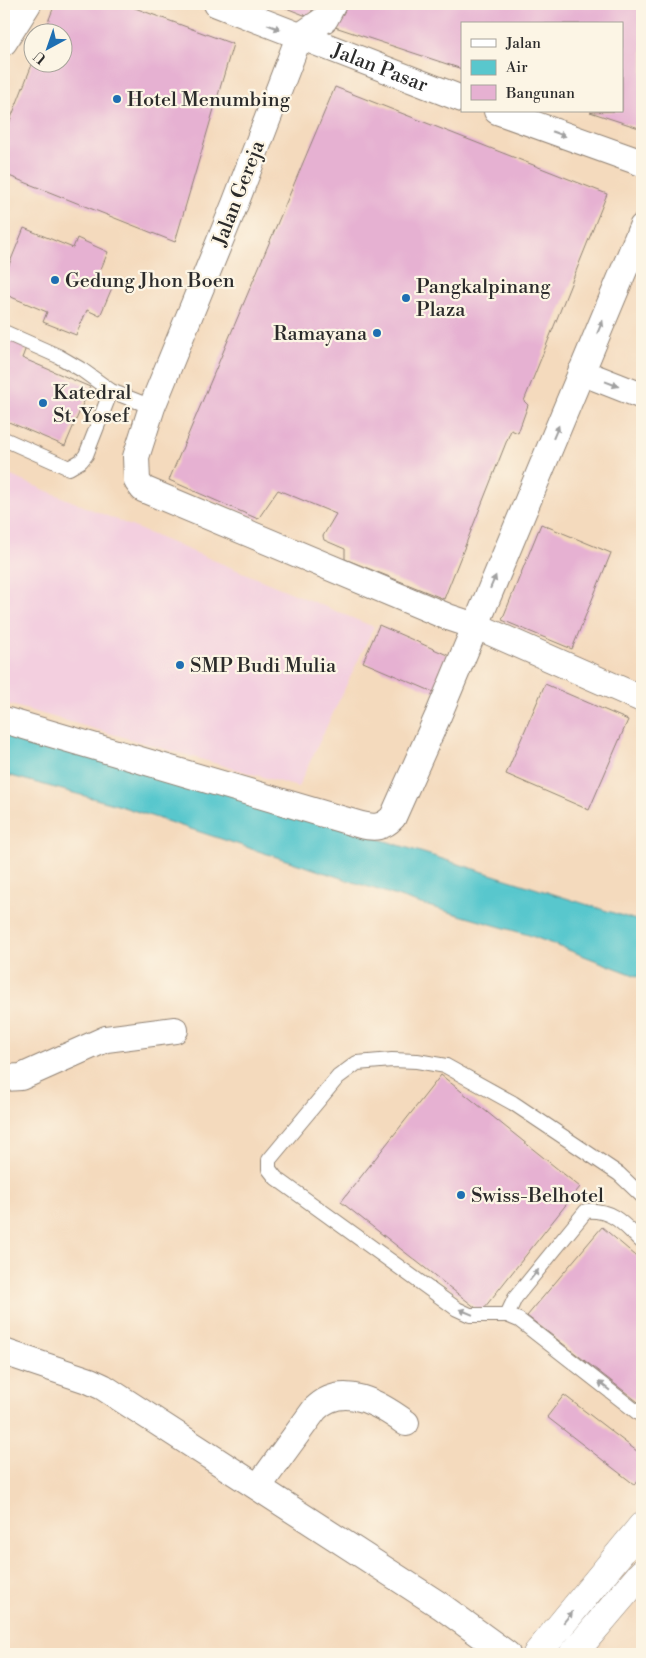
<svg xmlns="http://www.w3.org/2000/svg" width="646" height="1658" font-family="'Libre Bodoni',serif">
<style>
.built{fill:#f3cfdf}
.water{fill:#59c7cd;stroke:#42797c}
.building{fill:#e6b1d2}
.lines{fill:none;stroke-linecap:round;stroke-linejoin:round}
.lane-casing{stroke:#908274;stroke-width:16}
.street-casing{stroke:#908274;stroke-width:28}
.highway-casing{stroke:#908274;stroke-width:29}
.lane{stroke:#fff;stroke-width:14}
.street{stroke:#fff;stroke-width:26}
.highway{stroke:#fff;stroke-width:28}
.oneway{fill:#a0a0a0}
.poi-dot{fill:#1f6fb2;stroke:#fcf5e5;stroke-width:2}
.labels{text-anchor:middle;stroke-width:4.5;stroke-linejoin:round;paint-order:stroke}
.street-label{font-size:20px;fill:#2b2b2b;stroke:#fcf5e5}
.poi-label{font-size:20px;fill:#2b2b2b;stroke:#fcf5e5;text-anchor:start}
</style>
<rect width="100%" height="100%" fill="#fcf5e5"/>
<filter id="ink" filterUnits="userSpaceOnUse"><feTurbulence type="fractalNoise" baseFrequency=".02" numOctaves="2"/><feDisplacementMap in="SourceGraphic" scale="10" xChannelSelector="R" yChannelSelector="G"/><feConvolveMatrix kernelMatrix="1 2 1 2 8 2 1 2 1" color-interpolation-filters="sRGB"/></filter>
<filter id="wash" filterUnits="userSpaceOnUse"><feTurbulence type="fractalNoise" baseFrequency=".0096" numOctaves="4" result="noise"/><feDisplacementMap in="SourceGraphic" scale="20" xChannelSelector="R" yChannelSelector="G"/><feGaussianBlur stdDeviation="1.12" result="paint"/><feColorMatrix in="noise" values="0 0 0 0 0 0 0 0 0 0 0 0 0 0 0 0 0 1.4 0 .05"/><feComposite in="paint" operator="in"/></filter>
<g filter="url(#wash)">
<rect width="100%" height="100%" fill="#f4dabd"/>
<path class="built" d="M4,473l370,154 -76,160 -294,-84z"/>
<path class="water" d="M4,724l372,114 266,84v56l-113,-43 -108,-31 -307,-100 -110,-30z"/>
<g id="blocks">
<g class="building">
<path d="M55,4h69l109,40 -58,198 -171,-68v-38l29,-74h29v-30h-18z"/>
<path d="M276,4h39l-6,13z"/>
<path d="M339,4h303v125l-52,-17 32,-1v-87h-160v45l-133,-44z"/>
<path d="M335,87l272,107 -83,207 4,4 -10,28 -7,-3 -67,169 -99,-40v-10l-21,-9 -1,-4 13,-22 -58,-24 -20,29 -89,-39z"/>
<path d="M24,228l49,20 4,-10 31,14 -10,24 16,7 -14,33 -13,-6 -11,25 -33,-13 4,-10 -43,-18v-17z"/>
<path d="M4,335l23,10 -5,13 68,29 -25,59 -61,-26z"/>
<path d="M541,524l70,29 -39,96 -70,-29z"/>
<path d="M379,625l75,33 -16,36 -75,-32z"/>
<path d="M545,684l83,36 -39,90 -83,-36z"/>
<path d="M441,1075l139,112 -99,125 -140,-110z"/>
<path d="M602,1227l40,34v144l-115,-89z"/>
<path d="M564,1395l78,60v21l-7,9 -88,-68z"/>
</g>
</g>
</g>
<g filter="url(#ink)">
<use href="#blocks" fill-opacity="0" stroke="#908274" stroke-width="1"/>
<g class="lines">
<defs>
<g id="lane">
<path d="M4,332l54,24 24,14 29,21 41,16"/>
<path d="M4,439l65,29 12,-7 5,-6 25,-64"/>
<path d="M642,1196l-23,-22 -106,-71 -67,-37 -29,-5 -25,-1 -35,3 -19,14 -69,83v9l7,9 181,131 13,6h37l12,5 123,96"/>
<path d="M507,1315l8,-17 71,-87c27,-2 38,14 56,31"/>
</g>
<g id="street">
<path id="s1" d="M217,4l245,95"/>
<path d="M299,37l-64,167 -83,203 -16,50 1,24 6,8 305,128 33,11 161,71"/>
<path d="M299,37l26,-18 8,-15"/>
<path d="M4,42l24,-38"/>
<path d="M497,111l145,52"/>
<path d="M581,372l61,24"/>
<path d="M4,720l357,105c13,3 22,3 32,-8l45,-101 204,-489"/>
<path d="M4,1078l17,-1 85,-38 69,-9"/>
<path d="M4,1352l86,29 13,6 338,219 66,48"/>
<path d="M258,1487l57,-78c28,-28 65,-5 91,14"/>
</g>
<g id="highway">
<path d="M537,1654l105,-128"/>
<path d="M573,1654l69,-81"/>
</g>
</defs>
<use href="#lane" class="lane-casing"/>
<use href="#street" class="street-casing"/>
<use href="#highway" class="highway-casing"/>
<use href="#lane" class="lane"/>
<use href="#street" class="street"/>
<use href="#highway" class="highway"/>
</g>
<defs><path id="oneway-solid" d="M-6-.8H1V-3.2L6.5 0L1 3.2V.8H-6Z" transform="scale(1.25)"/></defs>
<g class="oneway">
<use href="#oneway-solid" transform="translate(274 27) rotate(21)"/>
<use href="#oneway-solid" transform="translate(559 134) rotate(20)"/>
<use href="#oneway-solid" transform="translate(600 327) rotate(-67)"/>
<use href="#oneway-solid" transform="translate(612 384) rotate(21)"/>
<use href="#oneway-solid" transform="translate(556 432) rotate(-67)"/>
<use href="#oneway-solid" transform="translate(493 582) rotate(-67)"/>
<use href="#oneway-solid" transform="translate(534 1275) rotate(-51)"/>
<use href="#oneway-solid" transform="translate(466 1312) rotate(-158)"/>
<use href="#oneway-solid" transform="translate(604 1386) rotate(-142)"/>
<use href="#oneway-solid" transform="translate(568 1617) rotate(-51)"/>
</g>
</g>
<g class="poi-dot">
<circle cx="117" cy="99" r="5"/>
<circle cx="55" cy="280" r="5"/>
<circle cx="406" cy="298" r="5"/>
<circle cx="377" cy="333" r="5"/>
<circle cx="43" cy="403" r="5"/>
<circle cx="180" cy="665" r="5"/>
<circle cx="461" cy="1195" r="5"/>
</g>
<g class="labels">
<g class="street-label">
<text dy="7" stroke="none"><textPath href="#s1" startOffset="175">Jalan Pasar</textPath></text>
<text transform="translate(238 193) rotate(-69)" y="7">Jalan Gereja</text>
</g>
<g class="poi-label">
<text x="127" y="106">Hotel Menumbing</text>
<text x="65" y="287">Gedung Jhon Boen</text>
<text x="416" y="293">Pangkalpinang<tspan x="416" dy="23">Plaza</tspan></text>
<text x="367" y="340" text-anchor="end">Ramayana</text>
<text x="53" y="399">Katedral<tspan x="53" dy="23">St. Yosef</tspan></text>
<text x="190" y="672">SMP Budi Mulia</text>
<text x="471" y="1202">Swiss-Belhotel</text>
</g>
</g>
<rect width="646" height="1658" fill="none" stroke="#fcf5e5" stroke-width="20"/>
<rect x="461" y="22" width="162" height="90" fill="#fcf5e5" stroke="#a8a49b"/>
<rect x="471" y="39" width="25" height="8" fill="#ffffff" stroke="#a8a49b"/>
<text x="506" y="48" font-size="15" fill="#2b2b2b">Jalan</text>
<rect x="471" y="60" width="25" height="15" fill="#59c7cd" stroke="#a8a49b"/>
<text x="506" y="72" font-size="15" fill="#2b2b2b">Air</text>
<rect x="471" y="85" width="25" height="15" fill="#e6b1d2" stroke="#a8a49b"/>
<text x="506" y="98" font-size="15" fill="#2b2b2b">Bangunan</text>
<g transform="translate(48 48) rotate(220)"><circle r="24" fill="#fcf5e5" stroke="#a8a49b"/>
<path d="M0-4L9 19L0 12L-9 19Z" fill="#1f6fb2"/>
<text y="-8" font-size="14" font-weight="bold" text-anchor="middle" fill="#2b2b2b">U</text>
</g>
</svg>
